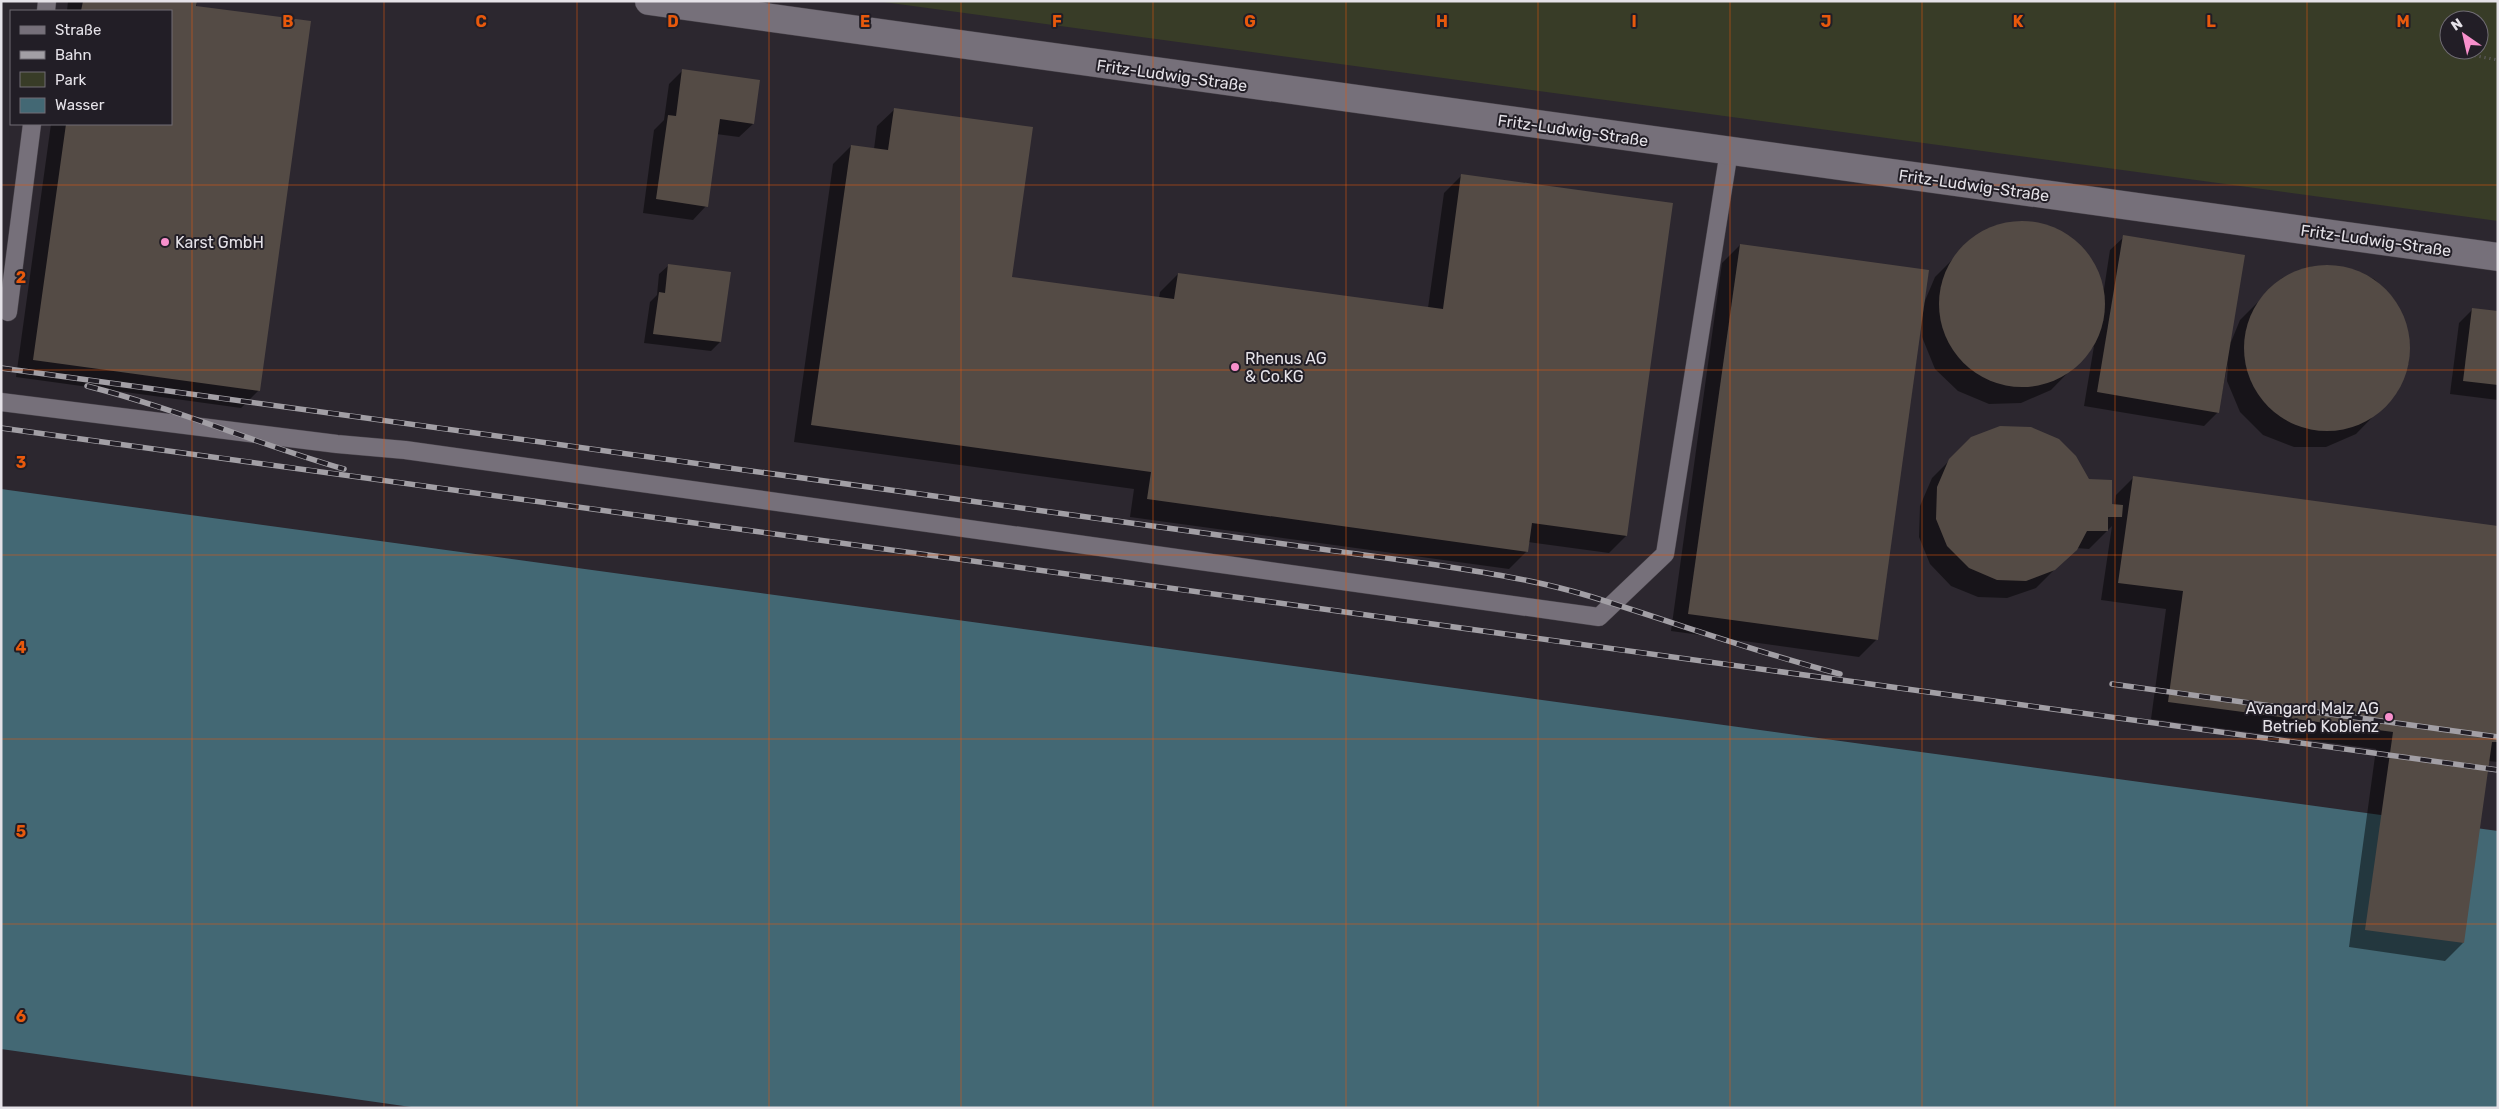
<svg xmlns="http://www.w3.org/2000/svg" width="2499" height="1109" font-family="Rubik,sans-serif">
<style>
.green{fill:#383c27;fill-rule:evenodd}
.water{fill:#436874}
.shadow{fill:#0007}
.building{fill:#544b45}
.lines{fill:none;stroke-linecap:round;stroke-linejoin:round}
.lane-casing{stroke:#474249;stroke-width:19}
.street-casing{stroke:#474249;stroke-width:29}
.path{stroke:#646067;stroke-width:3;stroke-dasharray:1 4;stroke-linecap:butt}
.lane{stroke:#76707a;stroke-width:18}
.street{stroke:#76707a;stroke-width:28}
.rail-casing{stroke:#a29fa5;stroke-width:5.5}
.rail{stroke:#221e26;stroke-width:4;stroke-dasharray:11;stroke-linecap:butt}
.grid{fill:none;stroke:#e8590c;stroke-width:1;stroke-opacity:0.55}
.poi-dot{fill:#f890cc;stroke:#221e26;stroke-width:2}
.labels{text-anchor:middle;stroke-width:4;stroke-linejoin:round;paint-order:stroke}
.street-label{font-size:16px;fill:#e5e2e8;stroke:#221e26}
.poi-label{font-size:16px;fill:#e5e2e8;stroke:#221e26;text-anchor:start}
.grid-label{font-size:16px;text-anchor:middle;font-weight:bold;fill:#e8590c;stroke:#221e26;stroke-width:4;stroke-linejoin:round;paint-order:stroke}
</style>
<rect width="100%" height="100%" fill="#2c272f"/>
<path class="green" d="M876,1h1622v220zM2449,20h30v30h-30z"/>
<path class="water" d="M1,489l2497,342v277h-2080l-417,-59z"/>
<g class="shadow">
<path d="M68,1h128l63,389 -18,18 -225,-31 35,-253h120v-113h-104z"/>
<path d="M683,70l70,54 -14,13 -23,-3 -10,72 -13,14 -50,-7 11,-83 10,-10 5,-36z"/>
<path d="M895,109l116,169 148,20 1,-6 18,-18 250,34 16,-115 18,-18 164,361 -17,17 -81,-11 -1,9 -18,18 -379,-52 4,-28 -340,-47 39,-278 18,-18 23,3 3,-23z"/>
<path d="M2006,223h32l31,13 21,21 14,32 6,-39 14,-13 107,105 9,-22 42,-42 30,-12 31,1 31,12 21,22 13,30 1,31 -12,30 -41,42 -30,13h-32l-31,-12 -23,-23 -13,-31 1,-18 -10,49 -14,14 -120,-20 10,-60 -43,44 -30,13 -32,1 -31,-13 -23,-22 -13,-32 -1,-17 -44,319 -18,18 -188,-26 51,-368 18,-18 184,58 11,-26 42,-42z"/>
<path d="M669,265l51,77 -9,9 -67,-8 6,-41 7,-7 2,-21z"/>
<path d="M2473,309l25,3v88l-48,-6 9,-71z"/>
<path d="M1972,438l116,43 23,24h3l2,-10 18,-18 364,51v234l-10,-1 -25,182 -18,18 -96,-14 27,-198 -225,-30 15,-110 -65,-9 11,-74 -23,23 -13,-1 -40,40 -29,10 -29,-1 -27,-11 -21,-22 -11,-27 1,-31 12,-28z"/>
</g>
<g class="building">
<path d="M83,1h114l-1,5 115,15 -51,370 -227,-31 33,-236h105v-113h-90z"/>
<path d="M682,69l78,11 -6,44 -34,-5 -12,88 -52,-8 12,-84 8,1z"/>
<path d="M894,108l139,19 -21,150 162,22 4,-26 265,36 18,-135 212,29 -46,333 -95,-13 -4,29 -381,-53 4,-27 -340,-47 40,-280 37,5z"/>
<circle cx="2022" cy="304" r="83"/>
<path d="M2123,235l122,20 -26,158 -122,-21z"/>
<path d="M1740,244l189,26 -51,370 -190,-26z"/>
<path d="M668,264l63,8 -10,70 -68,-8 6,-42 6,1z"/>
<circle cx="2327" cy="348" r="83"/>
<path d="M2472,308l26,3v74l-35,-4z"/>
<path d="M2000,426l31,1 28,12 17,17 13,23 23,1v24l11,1 -1,12h-14v14h-21l-10,19 -22,20 -29,11 -29,-1 -28,-12 -22,-22 -11,-27 1,-32 12,-28 22,-22z"/>
<path d="M2133,476l365,50v216h-6l-28,201 -99,-13 28,-198 -225,-30 15,-111 -65,-8z"/>
</g>
<g class="lines">
<defs>
<g id="lane">
<path d="M46,11l1,-10"/>
<path d="M8,312l24,-188"/>
<path d="M1,402l336,42 68,6 1194,167 66,-63 64,-403"/>
</g>
<path id="street" d="M649,1l1849,256"/>
</defs>
<use href="#lane" class="lane-casing"/>
<use href="#street" class="street-casing"/>
<path class="path" d="M2455,52l43,8"/>
<use href="#lane" class="lane"/>
<use href="#street" class="street"/>
<defs>
<g id="rail">
<path d="M1,368l1436,197c51,8 103,16 152,31 84,26 166,56 251,78"/>
<path d="M87,386c87,22 170,58 257,83"/>
<path d="M1,428l2497,342"/>
<path d="M2112,684l386,53"/>
</g>
</defs>
<use href="#rail" class="rail-casing"/>
<use href="#rail" class="rail"/>
</g>
<path class="grid" d="M192,1v1107M384,1v1107M577,1v1107M769,1v1107M961,1v1107M1153,1v1107M1346,1v1107M1538,1v1107M1730,1v1107M1922,1v1107M2115,1v1107M2307,1v1107M1,185h2497M1,370h2497M1,555h2497M1,739h2497M1,924h2497"/>
<g class="poi-dot">
<circle cx="165" cy="242" r="5"/>
<circle cx="1235" cy="367" r="5"/>
<circle cx="2389" cy="717" r="5"/>
</g>
<g class="labels">
<g class="street-label">
<text transform="translate(1172 75) rotate(8)" y="6">Fritz-Ludwig-Straße</text>
<text transform="translate(1573 130) rotate(8)" y="6">Fritz-Ludwig-Straße</text>
<text transform="translate(1974 185) rotate(8)" y="6">Fritz-Ludwig-Straße</text>
<text transform="translate(2376 240) rotate(8)" y="6">Fritz-Ludwig-Straße</text>
</g>
<g class="poi-label">
<text x="175" y="248">Karst GmbH</text>
<text x="1245" y="364">Rhenus AG<tspan x="1245" dy="18">&amp; Co.KG</tspan></text>
<text x="2379" y="714" text-anchor="end">Avangard Malz AG<tspan x="2379" dy="18">Betrieb Koblenz</tspan></text>
</g>
</g>
<g class="grid-label">
<text x="288" y="27">B</text>
<text x="481" y="27">C</text>
<text x="673" y="27">D</text>
<text x="865" y="27">E</text>
<text x="1057" y="27">F</text>
<text x="1250" y="27">G</text>
<text x="1442" y="27">H</text>
<text x="1634" y="27">I</text>
<text x="1826" y="27">J</text>
<text x="2018" y="27">K</text>
<text x="2211" y="27">L</text>
<text x="2403" y="27">M</text>
<text x="21" y="283">2</text>
<text x="21" y="468">3</text>
<text x="21" y="653">4</text>
<text x="21" y="837">5</text>
<text x="21" y="1022">6</text>
</g>
<rect width="2499" height="1109" fill="none" stroke="#e5e2e8" stroke-width="5"/>
<rect x="10" y="10" width="162" height="115" fill="#221e26" stroke="#706c74"/>
<rect x="20" y="26" width="25" height="8" fill="#76707a" stroke="#706c74"/>
<text x="55" y="35" font-size="15" fill="#e5e2e8">Straße</text>
<rect x="20" y="51" width="25" height="8" fill="#a29fa5" stroke="#706c74"/>
<text x="55" y="60" font-size="15" fill="#e5e2e8">Bahn</text>
<rect x="20" y="72" width="25" height="15" fill="#383c27" stroke="#706c74"/>
<text x="55" y="85" font-size="15" fill="#e5e2e8">Park</text>
<rect x="20" y="98" width="25" height="15" fill="#436874" stroke="#706c74"/>
<text x="55" y="110" font-size="15" fill="#e5e2e8">Wasser</text>
<g transform="translate(2464 35) rotate(326)"><circle r="24" fill="#221e26" stroke="#706c74"/>
<path d="M0-4L9 19L0 12L-9 19Z" fill="#f890cc"/>
<text y="-8" font-size="14" font-weight="bold" text-anchor="middle" fill="#e5e2e8">N</text>
</g>
</svg>
